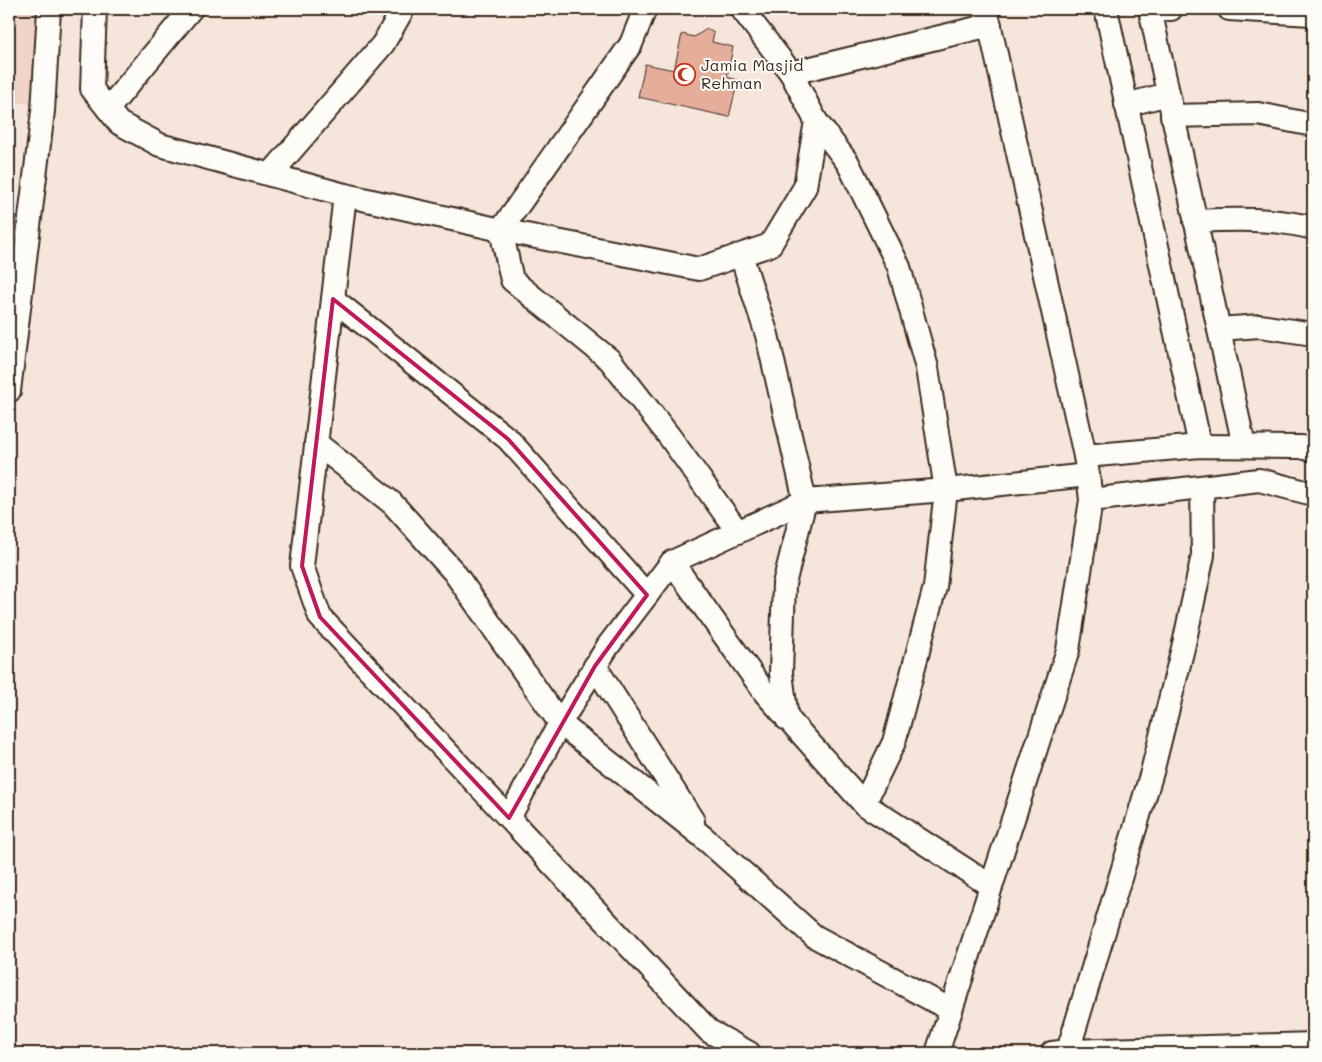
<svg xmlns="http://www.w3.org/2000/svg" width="1322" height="1062" font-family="Mali,sans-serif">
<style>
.built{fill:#f1d4c8}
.building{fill:#e5ae9a;stroke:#3b2a1e}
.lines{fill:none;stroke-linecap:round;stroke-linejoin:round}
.minor-casing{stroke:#3b2a1e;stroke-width:26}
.minor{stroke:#fdfcf7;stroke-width:22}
.marked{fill:none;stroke:#c2185b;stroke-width:4;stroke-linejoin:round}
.labels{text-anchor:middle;stroke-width:4;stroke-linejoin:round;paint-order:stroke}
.poi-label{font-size:16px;fill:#3b2a1e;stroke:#fdfcf7;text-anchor:start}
</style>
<rect width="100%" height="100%" fill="#f6e5db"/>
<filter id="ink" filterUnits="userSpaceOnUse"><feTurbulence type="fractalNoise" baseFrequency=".02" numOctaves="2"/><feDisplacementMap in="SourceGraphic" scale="10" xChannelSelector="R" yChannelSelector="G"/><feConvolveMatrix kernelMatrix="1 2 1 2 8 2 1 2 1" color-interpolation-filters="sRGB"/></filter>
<g filter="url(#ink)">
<path class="built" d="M9,9h28l-5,95 -23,-2z"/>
<path class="building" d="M707,29l7,4 -2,9 21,5 -6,30 11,3 -9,37 -91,-20 7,-33 29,6 8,-36 12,3z"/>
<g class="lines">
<defs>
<g id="minor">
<path d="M95,9l-3,80 27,34 41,22 185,50 156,35 198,39 71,-24 35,-58 11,-66 -25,-48 -49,-64"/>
<path d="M645,9l-14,35 -130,186 11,50 98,80 59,76 69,96"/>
<path d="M1106,9l94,437"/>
<path d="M1150,9l94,437"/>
<path d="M1150,9h21"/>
<path d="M1229,9l82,5"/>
<path d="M791,73l199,-48"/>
<path d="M1126,105l42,-11"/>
<path d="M108,109l83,-100"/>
<path d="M1172,116l86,-2 55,11"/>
<path d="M816,121l32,42 51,104 28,101 19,122 -11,97 -41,155 -30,62"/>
<path d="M270,175l113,-131 20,-35"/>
<path d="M345,195l-43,371 18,51 389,414 40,22"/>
<path d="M1195,221c40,-2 79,-3 118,7"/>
<path d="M741,255l26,80 38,166 -21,83 -3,89 6,46"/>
<path d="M333,299l175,140 139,156"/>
<path d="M1219,329l41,-3 53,8"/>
<path d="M9,391l34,-280 6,-102"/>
<path d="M316,443l76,60 62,69 106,151 143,114 111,99 137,74"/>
<path d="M1085,456l115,-10 101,1 12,3"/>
<path d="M1091,500l168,-20 54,14"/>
<path d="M672,562l93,131 99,111 127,82"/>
<path d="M595,666l98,155"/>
<path d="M509,818l51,-95 48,-77 64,-84 133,-61 141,-11 142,-15"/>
<path d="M1068,1051l84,-279 32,-128 19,-89 -1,-68"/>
<path d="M937,1053l131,-403 23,-150 -3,-25 -3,-19 -99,-447"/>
<path d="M1052,1053l16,-2 245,-7"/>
</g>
</defs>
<use href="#minor" class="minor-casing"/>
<use href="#minor" class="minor"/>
</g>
</g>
<path class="marked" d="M333,299l175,140 139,156 -52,71 -86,152 -189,-201 -18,-51z"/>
<defs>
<symbol id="mosque-ring" viewBox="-11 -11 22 22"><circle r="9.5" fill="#fdfcf7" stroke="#c8321e" stroke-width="1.5"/><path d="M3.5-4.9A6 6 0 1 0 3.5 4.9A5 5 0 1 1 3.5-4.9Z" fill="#c8321e"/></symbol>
</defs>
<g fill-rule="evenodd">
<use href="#mosque-ring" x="672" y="62" width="25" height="25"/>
</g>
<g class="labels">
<g class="poi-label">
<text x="701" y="71">Jamia Masjid<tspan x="701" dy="18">Rehman</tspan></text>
</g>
</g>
<rect width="1322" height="1062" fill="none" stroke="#fdfcf7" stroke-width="30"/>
<rect x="15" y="15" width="1292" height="1032" fill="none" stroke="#3b2a1e" stroke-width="2" filter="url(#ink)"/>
</svg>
